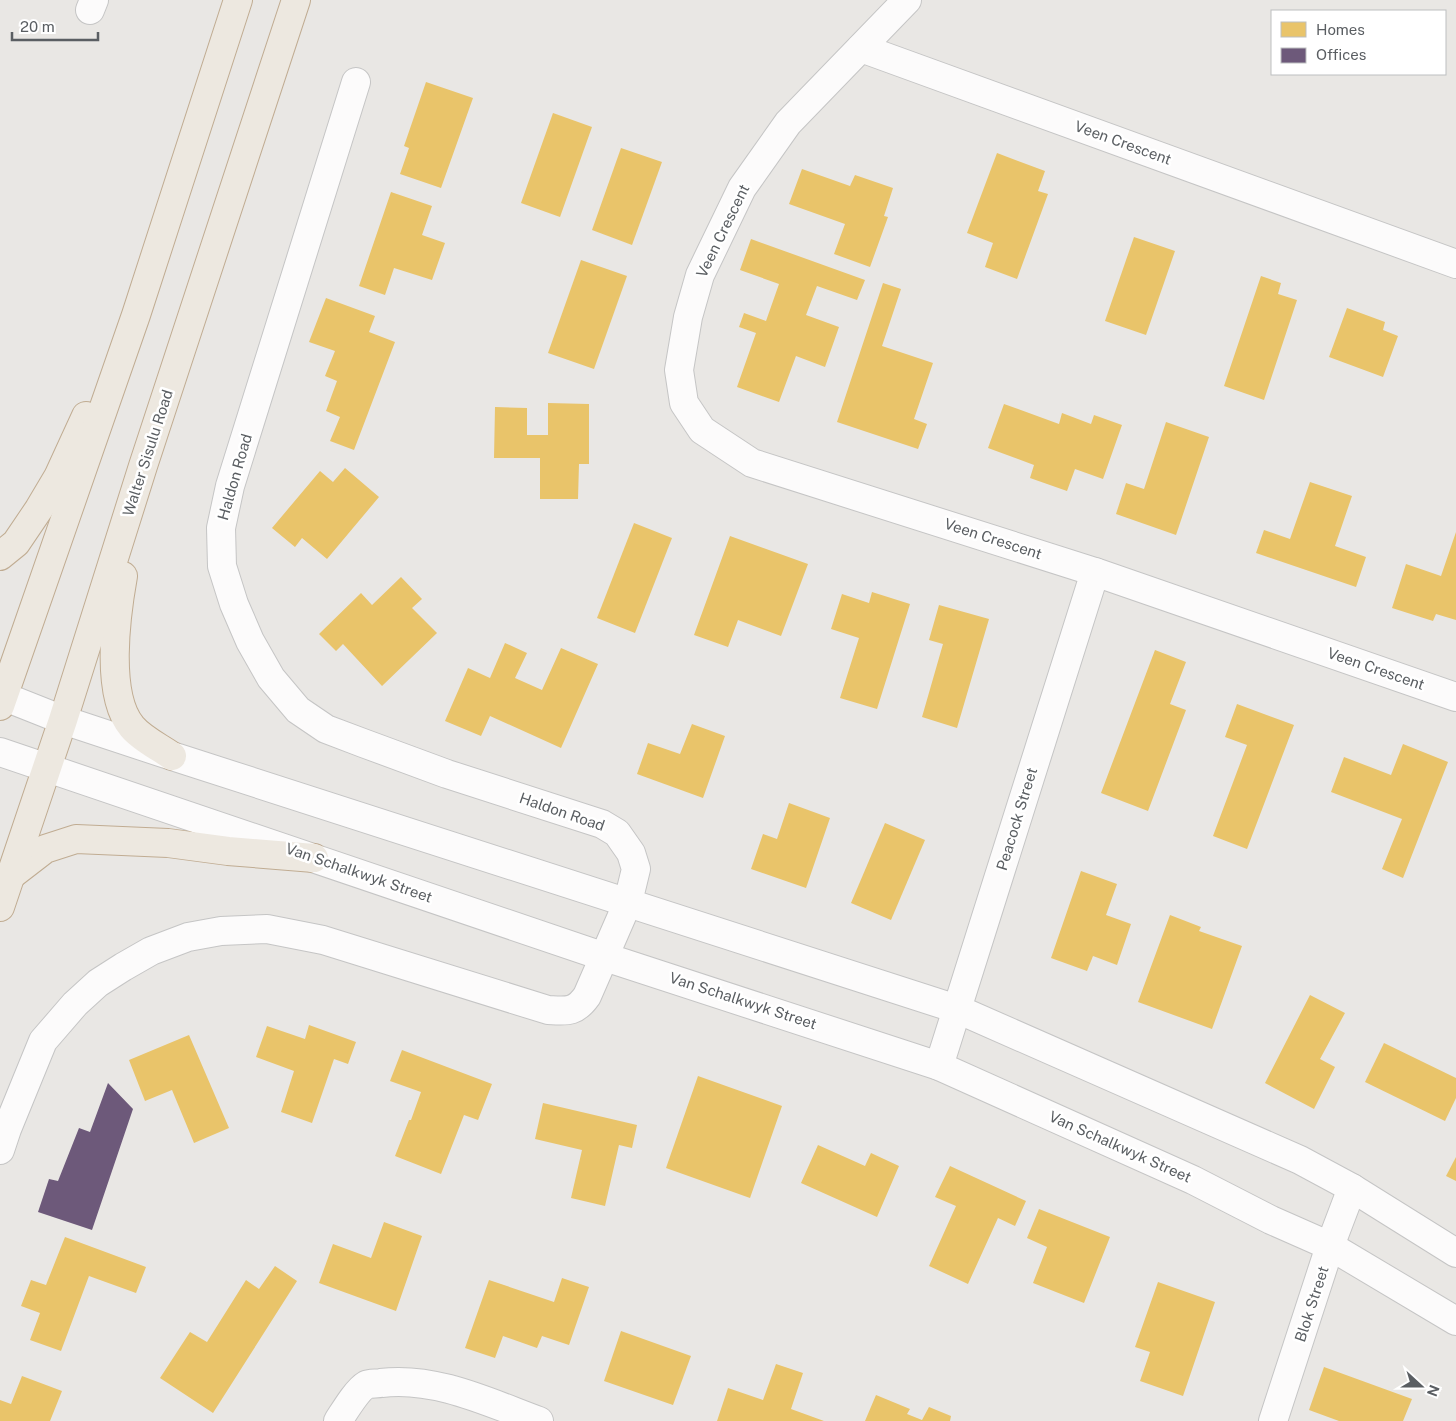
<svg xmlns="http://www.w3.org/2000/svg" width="1456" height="1421" font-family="'Public Sans',sans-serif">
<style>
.homes{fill:#e9c46a}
.offices{fill:#6d597a}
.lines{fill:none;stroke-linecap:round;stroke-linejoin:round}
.minor-casing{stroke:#c5c5c5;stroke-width:30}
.highway-casing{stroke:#c0ac92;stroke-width:30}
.minor{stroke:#fcfbfb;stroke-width:28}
.highway{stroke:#ede8e0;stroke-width:28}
.labels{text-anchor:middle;stroke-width:5;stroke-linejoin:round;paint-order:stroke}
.street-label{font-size:15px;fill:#5a5e62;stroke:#fff}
</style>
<rect width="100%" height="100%" fill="#e9e7e4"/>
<g class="homes">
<path d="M426,82l47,16 -32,90 -41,-14 9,-26 -5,-2z"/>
<path d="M553,113l39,14 -32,90 -39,-14z"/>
<path d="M621,148l41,14 -30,83 -40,-15z"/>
<path d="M997,153l48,18 -7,20 10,3 -31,85 -32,-12 8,-24 -26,-10z"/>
<path d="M802,169l48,17 5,-11 38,13 -9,28 4,1 -18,50 -36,-13 11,-30 -56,-20z"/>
<path d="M391,192l41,14 -10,29 23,8 -13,37 -38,-12 -9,27 -26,-9z"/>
<path d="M1134,237l41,14 -29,84 -41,-14z"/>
<path d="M751,239l114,41 -8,20 -40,-14 -11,29 33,12 -14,40 -29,-11 -17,46 -42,-15 19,-54 -17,-6 5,-14 22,8 13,-37 -39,-14z"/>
<path d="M581,260l46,16 -33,93 -46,-16z"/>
<path d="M1261,276l20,7 -3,11 19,6 -33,100 -40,-14z"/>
<path d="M883,283l18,6 -19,57 51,17 -19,56 13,5 -9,25 -81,-27z"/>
<path d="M326,298l49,18 -6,16 26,10 -41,108 -24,-9 10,-24 -14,-6 11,-30 -12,-5 10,-25 -26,-9z"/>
<path d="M1347,308l38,14 -2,8 15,6 -15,41 -54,-20z"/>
<path d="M548,403l41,1v60h-10l-1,35h-38v-41h-46l1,-51 32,1v27h21z"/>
<path d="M1004,404l55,20 3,-11 29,11 3,-9 28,10 -19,54 -28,-10 -8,22 -37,-13 4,-13 -46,-17z"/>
<path d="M1166,422l43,15 -33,98 -60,-21 10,-31 18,6z"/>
<path d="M345,468l34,29 -52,62 -25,-21 -7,9 -23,-19 48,-57 13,11z"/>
<path d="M1310,482l42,14 -17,50 31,11 -10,30 -100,-34 8,-23 26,9z"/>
<path d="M634,523l38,15 -37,95 -38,-15z"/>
<path d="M1456,532v88l-20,-6 -3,7 -41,-13 14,-44 35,12z"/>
<path d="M730,536l78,28 -27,72 -43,-16 -10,27 -34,-12z"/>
<path d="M401,577l21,22 -10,9 25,25 -55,53 -39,-42 -7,7 -17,-17 42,-41 11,12z"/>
<path d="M872,592l38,12 -33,105 -37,-11 19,-60 -28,-9 11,-35 27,9z"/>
<path d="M939,605l50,14 -32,109 -35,-11 21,-73 -14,-4z"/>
<path d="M505,643l22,10 -12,25 27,12 19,-42 37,16 -37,84 -71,-32 -9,20 -36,-15 23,-53 22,10z"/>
<path d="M1155,650l31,12 -16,42 16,6 -38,101 -47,-18z"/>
<path d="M1237,704l57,21 -47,124 -34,-13 34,-91 -22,-8z"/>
<path d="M692,724l33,12 -22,62 -66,-24 11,-31 32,11z"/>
<path d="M1403,744l45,18 -45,116 -21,-9 20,-50 -71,-27 13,-35 47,18z"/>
<path d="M789,803l41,15 -24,70 -55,-19 12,-35 14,5z"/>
<path d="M885,823l40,17 -34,80 -40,-17z"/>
<path d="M1081,871l36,13 -11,31 25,9 -14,41 -24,-9 -6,15 -36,-13z"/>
<path d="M1170,915l31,12 -2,4 43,15 -30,83 -74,-27z"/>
<path d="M1310,995l35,18 -25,46 15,8 -21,42 -49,-26z"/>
<path d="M309,1025l47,17 -8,22 -14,-5 -22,64 -31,-11 13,-41 -38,-14 11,-31 38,13z"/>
<path d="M189,1035l40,93 -35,15 -22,-53 -27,11 -16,-41z"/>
<path d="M1384,1043l72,35v20l-11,23 -80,-39z"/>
<path d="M402,1050l90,34 -14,36 -14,-5 -23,59 -46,-18 14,-36h2l10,-28 -31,-11z"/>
<path d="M698,1076l84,30 -32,92 -84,-30z"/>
<path d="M543,1103l94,22 -5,23 -13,-3 -14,61 -34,-8 11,-48 -47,-11z"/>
<path d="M818,1145l47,21 6,-13 28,13 -22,51 -76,-34z"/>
<path d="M1456,1157v24l-10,-5z"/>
<path d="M950,1166l76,35 -11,25 -17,-8 -30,66 -39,-18 27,-60 -21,-9z"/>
<path d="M1039,1209l71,28 -26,66 -51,-20 14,-36 -20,-9z"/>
<path d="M384,1222l38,14 -26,75 -77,-28 14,-39 38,14z"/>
<path d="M65,1237l81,30 -10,26 -47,-17 -28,75 -31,-11 10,-27 -19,-7 10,-26 15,5z"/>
<path d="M275,1266l22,15 -84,132 -53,-35 30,-46 17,10 39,-62 13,9z"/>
<path d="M562,1278l27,9 -20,58 -27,-9 -5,12 -34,-12 -8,22 -30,-10 24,-68 65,22z"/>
<path d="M1158,1282l57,20 -32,94 -43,-15 10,-29 -15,-5z"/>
<path d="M621,1331l70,25 -18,49 -69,-24z"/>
<path d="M776,1364l27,9 -12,36 33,12h-107l11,-33 35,12z"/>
<path d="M1324,1367l88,32 -9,22h-64l-30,-11z"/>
<path d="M22,1376l40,15 -12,30h-50v-21l11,4z"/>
<path d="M876,1395l34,14 -3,5 15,6 7,-13 22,9 -1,5h-85z"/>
</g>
<path class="offices" d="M108,1083l25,26 -41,121 -54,-18 11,-33 9,2 21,-53 11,4z"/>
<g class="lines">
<defs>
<g id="minor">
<path d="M907,0l-119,123 -46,65 -42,87 -12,42 -9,53 5,33 18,27 50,33 343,109 361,125"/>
<path d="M90,10l4,-10"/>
<path d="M861,48l595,216"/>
<path d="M0,695l63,25 109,36 785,253 343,151 52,28 104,65"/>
<path d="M0,752l605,205 334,109 254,114 78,40 59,26 126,75"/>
<path d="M939,1066l156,-494"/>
<path d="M0,1150l7,-21 36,-88 32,-37 23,-21 25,-16 28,-16 37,-14 33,-6 46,-2 56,11 225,70c19,1 27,3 39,-14l41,-94 8,-33 -5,-16 -14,-20 -15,-9 -155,-50 -84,-31 -37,-14 -28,-19 -27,-32 -21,-37 -16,-37 -12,-38 -1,-38 9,-42 126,-404"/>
<path d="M338,1421c6,-9 19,-31 28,-36 4,-2 11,-1 15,-2 54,-7 109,20 158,38"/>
<path d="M1273,1421l57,-175 22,-58"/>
</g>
<g id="highway">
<path d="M0,556l16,-13 23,-34 19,-32 28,-61"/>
<path d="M123,576c-7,39 -18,119 9,151 10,12 27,20 40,29"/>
<path d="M0,706l136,-391 102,-315"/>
<path d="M10,876l35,-27 31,-10 92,4 60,8 86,7"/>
<path d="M0,907l63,-187 80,-254 153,-466"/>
</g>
</defs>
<use href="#minor" class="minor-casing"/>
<use href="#highway" class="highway-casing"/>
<use href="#minor" class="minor"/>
<use href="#highway" class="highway"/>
</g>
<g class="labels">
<g class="street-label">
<text transform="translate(1123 143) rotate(20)" y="5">Veen Crescent</text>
<text transform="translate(723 231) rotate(-64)" y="5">Veen Crescent</text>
<text transform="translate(148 453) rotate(-72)" y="5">Walter Sisulu Road</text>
<text transform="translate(235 477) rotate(-74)" y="5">Haldon Road</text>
<text transform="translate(993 539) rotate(18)" y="5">Veen Crescent</text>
<text transform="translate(1376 669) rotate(19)" y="5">Veen Crescent</text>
<text transform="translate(562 812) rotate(19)" y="5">Haldon Road</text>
<text transform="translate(1017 819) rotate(-73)" y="5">Peacock Street</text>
<text transform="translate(359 873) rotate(19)" y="5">Van Schalkwyk Street</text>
<text transform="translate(743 1001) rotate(18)" y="5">Van Schalkwyk Street</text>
<text transform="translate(1120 1147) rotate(24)" y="5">Van Schalkwyk Street</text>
<text transform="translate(1312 1304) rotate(-72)" y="5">Blok Street</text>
</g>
</g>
<rect x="1271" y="10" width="175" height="65" fill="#ffffff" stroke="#bdbfc0"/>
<rect x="1281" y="22" width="25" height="15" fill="#e9c46a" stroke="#bdbfc0"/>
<text x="1316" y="35" font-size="15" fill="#5a5e62">Homes</text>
<rect x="1281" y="48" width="25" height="15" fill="#6d597a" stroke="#bdbfc0"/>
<text x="1316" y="60" font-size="15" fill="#5a5e62">Offices</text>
<g transform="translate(1421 1386) rotate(111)" stroke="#ffffff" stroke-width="4" paint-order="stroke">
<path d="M0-4L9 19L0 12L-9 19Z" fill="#5a5e62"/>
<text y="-8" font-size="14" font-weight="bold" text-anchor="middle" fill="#5a5e62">N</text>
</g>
<path d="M12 32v8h86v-8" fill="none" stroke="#5a5e62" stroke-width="2.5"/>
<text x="20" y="32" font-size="15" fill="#5a5e62" stroke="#ffffff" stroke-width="4" paint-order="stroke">20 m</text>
</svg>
